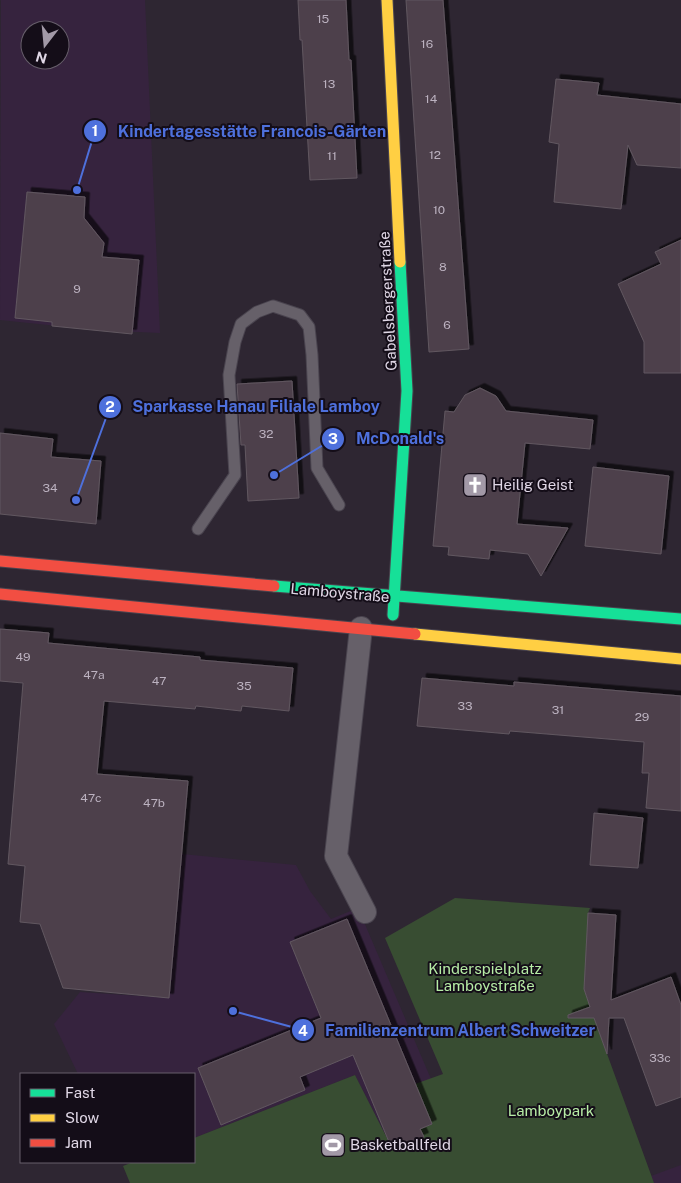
<svg xmlns="http://www.w3.org/2000/svg" width="681" height="1183" font-family="'Public Sans',sans-serif">
<style>
.built{fill:#36233e;fill-rule:evenodd}
.green{fill:#384d32}
.building{fill:#4e414c;stroke:#615760;filter:url(#shadow)}
.lines{fill:none;stroke-linecap:round;stroke-linejoin:round}
.lane-casing{stroke:#4a444f;stroke-width:13}
.street-casing{stroke:#4a444f;stroke-width:24}
.fast-casing{stroke:#4a444f;stroke-width:13}
.slow-casing{stroke:#4a444f;stroke-width:13}
.jam-casing{stroke:#4a444f;stroke-width:13}
.lane{stroke:#666069;stroke-width:11}
.street{stroke:#666069;stroke-width:22}
.fast{stroke:#16e098;stroke-width:11}
.slow{stroke:#ffcf43;stroke-width:11}
.jam{stroke:#f24e42;stroke-width:11}
.labels{text-anchor:middle;stroke-width:4;stroke-linejoin:round;paint-order:stroke}
.number-label{font-size:12px;fill:#bcb2c0}
.street-label{font-size:15px;fill:#e0d7e6;stroke:#140d18}
.poi-label{font-size:15px;fill:#e0d7e6;stroke:#140d18;text-anchor:start}
.park-label{font-size:15px;fill:#b6eca5;stroke:#140d18}
.leader{fill:none;stroke:#4e70dc;stroke-width:2}
.callout-dot{fill:#4e70dc;stroke:#140d18;stroke-width:2}
.mark-label{font-size:15px;text-anchor:middle;font-weight:bold;fill:#fff}
.callout-label{font-size:16px;text-anchor:middle;font-weight:bold;fill:#4e70dc;stroke:#140d18;stroke-width:4;stroke-linejoin:round;paint-order:stroke}
</style>
<defs>
<filter id="shadow"><feDropShadow dx="4.5" dy="-4.5" stdDeviation="0" flood-color="#0009"/></filter>
</defs>
<rect width="100%" height="100%" fill="#2e2632"/>
<g class="built">
<path d="M1,0h144l15,333 -64,-3 -96,-10zM30,30h30v30h-30z"/>
<path d="M182,854l114,11 14,26 21,28 27,-11 73,171 -16,6 17,39 -8,13 -21,9 -14,-4 -34,-67 -161,63v-64h-116l-24,-50 26,-32 89,6z"/>
<path d="M681,1165v18h-27l-3,-7z"/>
</g>
<path class="green" d="M455,898l135,10 -2,5 6,105 60,165h-524l-7,-17 10,-4h61v-24l161,-63 34,67 10,-4 4,8 20,-9 -3,-8 12,-5 -17,-40 28,-10 -58,-136z"/>
<g class="building">
<path d="M298,0h48l3,60h2l6,118 -47,2 -8,-140h-2z"/>
<path d="M406,0h37l26,349 -40,3z"/>
<path d="M556,79l43,4 -2,12 84,9v64l-44,-3 -9,-20 -7,64 -67,-7 5,-58 -10,-2z"/>
<path d="M27,192l58,5 -1,21 20,25 -2,14 37,3 -7,74 -80,-8v-4l-37,-4z"/>
<path d="M681,240v133h-37v-31l-26,-58 43,-20 -6,-12z"/>
<path d="M292,381l7,117 -51,3 -3,-56h-4l-4,-61z"/>
<path d="M480,388l16,8 10,15 87,9 -3,29 -65,-6 -8,81 51,4 -27,48 -13,-22 -38,-4 -1,9 -41,-4 1,-8 -16,-1 12,-135 9,1 11,-17z"/>
<path d="M0,433l53,6 -2,18 50,4 -5,63 -96,-10z"/>
<path d="M593,467l76,9 -8,78 -76,-8z"/>
<path d="M0,629l49,4 -1,10 152,14v3l93,8 -4,43 -47,-5 -1,5 -45,-5 -1,3 -91,-8 -7,73 91,7 -19,217 -106,-10 -23,-64 -20,-2 5,-56 -17,-2 15,-181 -23,-2z"/>
<path d="M422,678l92,8v-4l167,14v115l-35,-3 3,-35h-7l2,-31 -134,-11 -1,3 -92,-8z"/>
<path d="M594,813l49,5 -5,50 -48,-3z"/>
<path d="M588,913l28,2 -5,85 60,-23 10,28v92l-25,9 -32,-88h-15l-2,36 -13,-36h-26v-3l22,-8 -6,-18z"/>
<path d="M347,919l85,205 -12,5 4,8 -21,9 -4,-8 -10,4 -36,-87 -53,22 5,13 -84,35 -23,-57 123,-50 -31,-76z"/>
</g>
<g class="lines">
<defs>
<path id="lane" d="M198,529l37,-54 -6,-100 6,-33 6,-18 16,-12 16,-6 27,9 9,12 3,28 5,113 22,37"/>
<path id="street" d="M361,628l-25,228 29,56"/>
<g id="fast">
<path d="M274,586l407,33"/>
<path d="M393,615l14,-224 -7,-129"/>
</g>
<g id="slow">
<path d="M387,0l13,262"/>
<path d="M415,634l266,25"/>
</g>
<g id="jam">
<path d="M0,561l274,25"/>
<path d="M0,594l415,40"/>
</g>
</defs>
<use href="#lane" class="lane-casing"/>
<use href="#street" class="street-casing"/>
<use href="#fast" class="fast-casing"/>
<use href="#slow" class="slow-casing"/>
<use href="#jam" class="jam-casing"/>
<use href="#lane" class="lane"/>
<use href="#street" class="street"/>
<use href="#fast" class="fast"/>
<use href="#slow" class="slow"/>
<use href="#jam" class="jam"/>
</g>
<defs>
<symbol id="church-square" viewBox="-11 -11 22 22"><rect x="-9" y="-9" width="18" height="18" rx="4" fill="#a299a7" stroke="#140d18"/><path d="M-1.2-6h2.4v3.5h3.3v2.4h-3.3V6h-2.4V-.1h-3.3v-2.4h3.3Z" fill="#fff"/></symbol>
<symbol id="stadium-square" viewBox="-11 -11 22 22"><rect x="-9" y="-9" width="18" height="18" rx="4" fill="#a299a7" stroke="#140d18"/><path d="M0-5a6.5 5 0 1 0 0 10a6.5 5 0 1 0 0-10ZM-3.5-1.8h7v3.6h-7Z" fill="#fff"/></symbol>
</defs>
<g fill-rule="evenodd">
<use href="#church-square" x="461" y="471" width="28" height="28"/>
<use href="#stadium-square" x="319" y="1131" width="28" height="28"/>
</g>
<g class="labels">
<g class="number-label">
<text x="323" y="23">15</text>
<text x="427" y="48">16</text>
<text x="329" y="88">13</text>
<text x="431" y="103">14</text>
<text x="435" y="159">12</text>
<text x="332" y="160">11</text>
<text x="439" y="214">10</text>
<text x="443" y="271">8</text>
<text x="77" y="293">9</text>
<text x="447" y="329">6</text>
<text x="266" y="438">32</text>
<text x="50" y="492">34</text>
<text x="23" y="661">49</text>
<text x="94" y="679">47a</text>
<text x="159" y="685">47</text>
<text x="244" y="690">35</text>
<text x="465" y="710">33</text>
<text x="558" y="714">31</text>
<text x="642" y="721">29</text>
<text x="91" y="802">47c</text>
<text x="154" y="807">47b</text>
<text x="660" y="1062">33c</text>
</g>
<g class="street-label">
<text transform="translate(388 301) rotate(-93)" y="5">Gabelsbergerstraße</text>
<text transform="translate(340 593) rotate(5)" y="5">Lamboystraße</text>
</g>
<g class="poi-label">
<text x="492" y="490">Heilig Geist</text>
<text x="350" y="1150">Basketballfeld</text>
</g>
<g class="park-label">
<text x="485" y="974">Kinderspielplatz<tspan x="485" dy="17">Lamboystraße</tspan></text>
<text x="551" y="1116">Lamboypark</text>
</g>
</g>
<path class="leader" d="M77 190L95 131M76 500L110 407M274 475L333 439M233 1011L303 1030"/>
<g class="callout-dot">
<circle cx="77" cy="190" r="5"/>
<circle cx="76" cy="500" r="5"/>
<circle cx="274" cy="475" r="5"/>
<circle cx="233" cy="1011" r="5"/>
<circle cx="95" cy="131" r="12"/>
<circle cx="110" cy="407" r="12"/>
<circle cx="333" cy="439" r="12"/>
<circle cx="303" cy="1030" r="12"/>
</g>
<g class="mark-label">
<text x="95" y="136">1</text>
<text x="110" y="412">2</text>
<text x="333" y="444">3</text>
<text x="303" y="1036">4</text>
</g>
<g class="callout-label">
<text x="252" y="137">Kindertagesstätte Francois-Gärten</text>
<text x="256" y="412">Sparkasse Hanau Filiale Lamboy</text>
<text x="400" y="444">McDonald's</text>
<text x="460" y="1036">Familienzentrum Albert Schweitzer</text>
</g>
<rect x="20" y="1073" width="175" height="90" fill="#140d18" stroke="#665e6a"/>
<rect x="30" y="1089" width="25" height="8" fill="#16e098" stroke="#665e6a"/>
<text x="65" y="1098" font-size="15" fill="#e0d7e6">Fast</text>
<rect x="30" y="1114" width="25" height="8" fill="#ffcf43" stroke="#665e6a"/>
<text x="65" y="1123" font-size="15" fill="#e0d7e6">Slow</text>
<rect x="30" y="1139" width="25" height="8" fill="#f24e42" stroke="#665e6a"/>
<text x="65" y="1148" font-size="15" fill="#e0d7e6">Jam</text>
<g transform="translate(45 45) rotate(196)"><circle r="24" fill="#140d18" stroke="#665e6a"/>
<path d="M0-4L9 19L0 12L-9 19Z" fill="#a299a7"/>
<text y="-8" font-size="14" font-weight="bold" text-anchor="middle" fill="#e0d7e6">N</text>
</g>
</svg>
